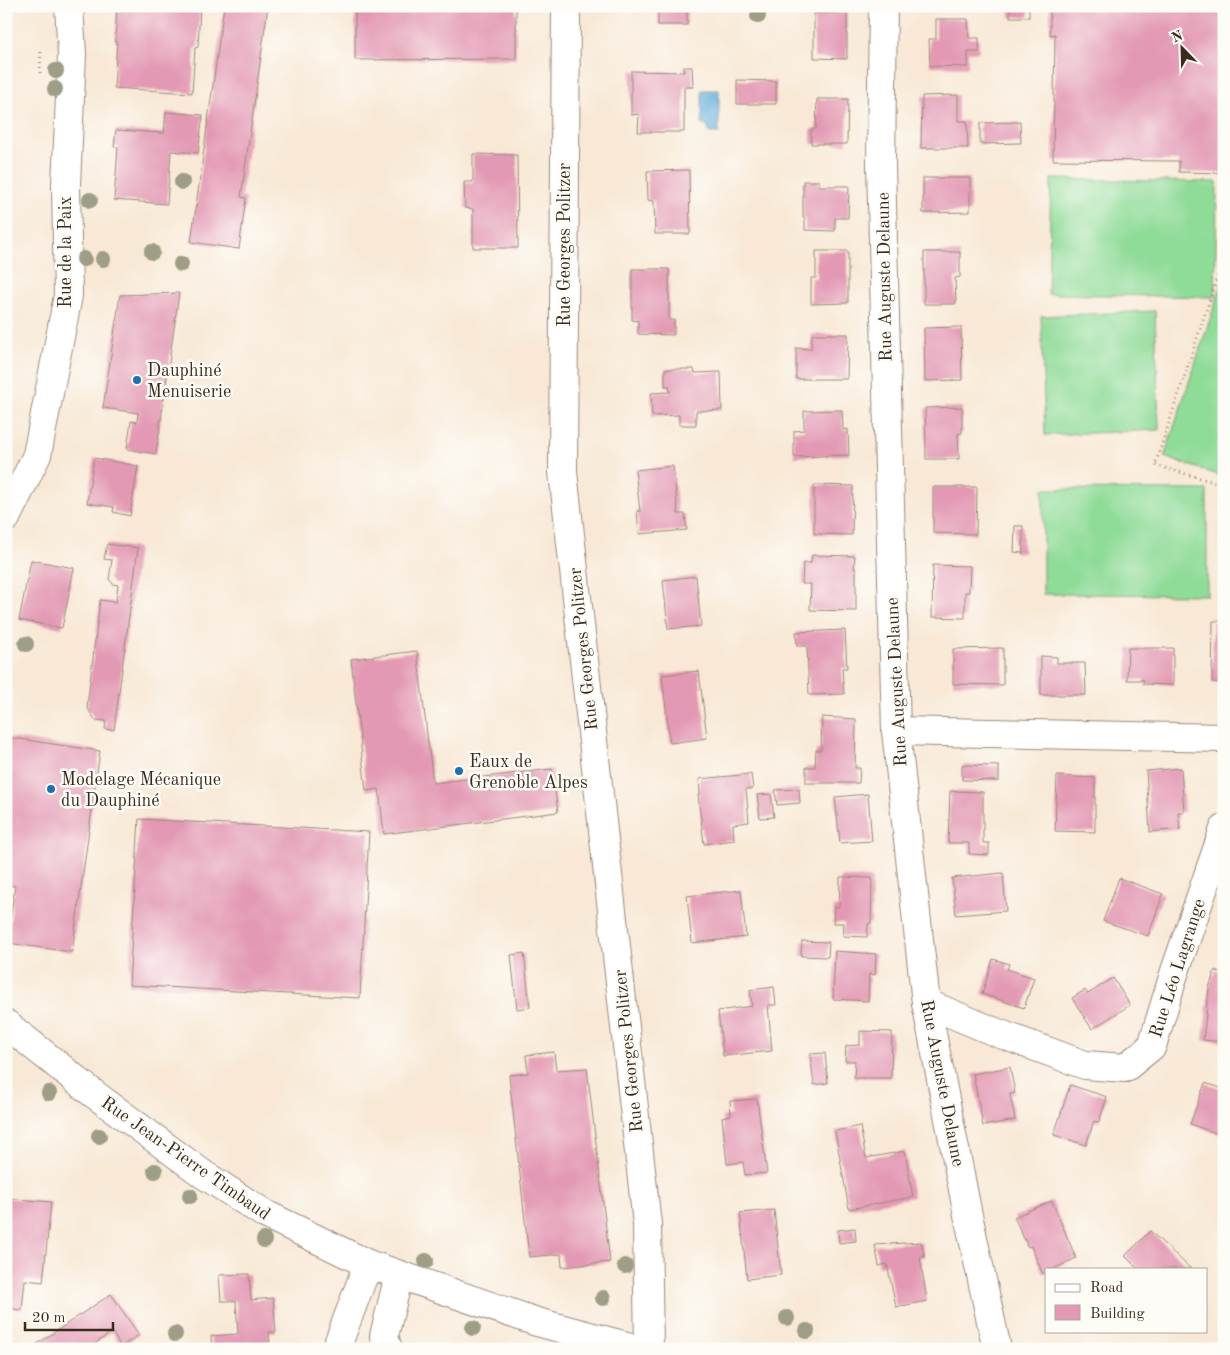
<svg xmlns="http://www.w3.org/2000/svg" width="1230" height="1355" font-family="'Old Standard TT',serif">
<style>
.garden{fill:#8fdb98;stroke:#65825b}
.water{fill:#5fadd9;stroke:#4d6c7c}
.building{fill:#e399b4}
.lines{fill:none;stroke-linecap:round;stroke-linejoin:round}
.minor-casing{stroke:#9a897a;stroke-width:30}
.path{stroke:#9a897a;stroke-width:3;stroke-dasharray:1 4;stroke-linecap:butt}
.minor{stroke:#fff;stroke-width:28}
.tree{fill:#9e9d85}
.poi-dot{fill:#1f6fb2;stroke:#fdfcf7;stroke-width:2}
.labels{text-anchor:middle;stroke-width:5;stroke-linejoin:round;paint-order:stroke}
.street-label{font-size:18px;fill:#3b2a1e;stroke:#fdfcf7}
.poi-label{font-size:18px;fill:#3b2a1e;stroke:#fdfcf7;text-anchor:start}
</style>
<rect width="100%" height="100%" fill="#fdfcf7"/>
<filter id="ink" filterUnits="userSpaceOnUse"><feTurbulence type="fractalNoise" baseFrequency=".02" numOctaves="2"/><feDisplacementMap in="SourceGraphic" scale="10" xChannelSelector="R" yChannelSelector="G"/><feConvolveMatrix kernelMatrix="1 2 1 2 8 2 1 2 1" color-interpolation-filters="sRGB"/></filter>
<filter id="wash" filterUnits="userSpaceOnUse"><feTurbulence type="fractalNoise" baseFrequency=".0096" numOctaves="4" result="noise"/><feDisplacementMap in="SourceGraphic" scale="20" xChannelSelector="R" yChannelSelector="G"/><feGaussianBlur stdDeviation="1.12" result="paint"/><feColorMatrix in="noise" values="0 0 0 0 0 0 0 0 0 0 0 0 0 0 0 0 0 1.4 0 .05"/><feComposite in="paint" operator="in"/></filter>
<g filter="url(#wash)">
<rect width="100%" height="100%" fill="#f8e8d5"/>
<g class="garden">
<path d="M1051,179l166,3 -2,115 -167,-3z"/>
<path d="M1224,277v200l-60,-20z"/>
<path d="M1155,311l4,119 -114,5 -4,-119z"/>
<path d="M1043,489l164,1v105l-164,-1z"/>
</g>
<path class="water" d="M702,90h17v43h-9l-4,-8h-4z"/>
<g id="blocks">
<g class="building">
<path d="M117,6h83l-2,41 -3,1 -3,45 -78,-5 3,-46h-2z"/>
<path d="M224,6h44l-27,191 5,1 -7,51 -48,-7z"/>
<path d="M355,6h161v53l-161,1z"/>
<path d="M658,6h60v3h-31v16h-29z"/>
<rect x="1010" y="6" width="19" height="11"/>
<path d="M1050,6h174v167l-45,-1v-11l-126,-1 2,-126 -5,1z"/>
<path d="M814,13h33v46l-33,-1z"/>
<path d="M936,19h32l1,19h10v14h-11v15l-38,-1 -1,-27h7z"/>
<path d="M683,67h9l1,20h-9v45h-46l1,-18 -8,1v-44l53,1z"/>
<path d="M737,80l39,1v23h-39z"/>
<path d="M958,95v26h9l1,27h-47l1,-52z"/>
<path d="M817,99h31l-1,45h-36v-15h5z"/>
<path d="M166,112l37,3 -5,38 -27,-2 -4,53 -53,-4 4,-53h-4l2,-17 48,3z"/>
<path d="M1020,122l1,21 -41,1v-21z"/>
<path d="M473,154l44,1 1,93h-45v-39l-8,-1 -1,-26h9z"/>
<path d="M689,170l1,64h-35l-1,-33 -6,-1 -1,-29z"/>
<path d="M923,178h47v34l-47,1z"/>
<path d="M803,181h16v5h30l-1,32h-13v13l-30,-1v-12h-2z"/>
<path d="M816,251h32v52l-37,1v-26h5z"/>
<path d="M924,252h36v25l-5,1 1,25 -2,1h-30z"/>
<path d="M632,269h37v51h5v15l-36,-1v-13l-6,-1z"/>
<path d="M179,293l-23,161 -29,-5 4,-28 6,1 1,-9 -35,-5 17,-113z"/>
<path d="M961,327l1,53 -37,1 -1,-53z"/>
<path d="M812,334h36l-1,45h-51v-31l15,1z"/>
<path d="M665,369h29l1,4 26,-1 1,38 -26,1v14h-17v-10l-27,1 -1,-23 19,-1 -1,-6h-4z"/>
<path d="M962,407v26l-4,1 1,25h-33l-1,-51z"/>
<path d="M842,410l1,20 5,-1 1,26 -55,2v-26l10,-1v-19z"/>
<path d="M94,458l44,8 -8,50 -17,-4 1,-5 -27,-4z"/>
<path d="M673,466l5,48h7l2,16 -48,4 -2,-23h3l-5,-41z"/>
<path d="M814,485l39,1 -1,49 -38,-1z"/>
<path d="M933,487h44l-1,47 -43,-1z"/>
<path d="M1015,526h8v27l-9,-1z"/>
<path d="M107,544l31,4 -24,182 -9,-1 1,-8 -11,-1 -8,-13 13,-107 16,2 2,-17 -5,-1 -4,-5 3,-19 -8,-1z"/>
<path d="M812,555l43,1 -1,13h2v42l-46,-1 1,-26h-9l1,-21h8z"/>
<path d="M31,560l43,8 -12,60 -43,-8z"/>
<path d="M933,565l37,1 -1,26h-4v26l-33,-1z"/>
<path d="M696,576l5,50 -33,3 -5,-49z"/>
<path d="M1213,621h11v62l-12,-1z"/>
<path d="M845,630l2,38h-5l2,26 -35,1 -2,-49h-10l-1,-14z"/>
<path d="M1003,648v37l-50,-1v-35z"/>
<path d="M1128,648h45v37l-30,-1 1,-4h-17z"/>
<path d="M417,651l16,132 119,-14 6,43 -174,22 -5,-45 -13,2 -15,-132z"/>
<path d="M1041,656l16,1v6h28l1,32h-45z"/>
<path d="M699,671l8,67 -37,5 -8,-68z"/>
<path d="M822,717l34,2 -1,49h5l-1,15h-53v-16h9l1,-17h5z"/>
<path d="M6,737l94,14 -28,201 -65,-9 8,-57 -9,-1z"/>
<path d="M962,765l37,1v15l-37,-1z"/>
<path d="M1181,768l3,44h-6l2,17 -30,3 -4,-61z"/>
<path d="M751,774l2,15h-7l3,33 -16,2 1,16 -30,4 -6,-49 2,-1 -1,-15z"/>
<path d="M1057,776l38,2v54l-40,-1z"/>
<path d="M799,789l1,14 -23,2 -2,-15z"/>
<path d="M950,791l33,1v51h6v12l-20,-1v-11h-21z"/>
<path d="M771,794l3,23 -14,1 -3,-23z"/>
<path d="M868,794l4,47 -32,2 -5,-46z"/>
<path d="M139,819l230,13 -9,166 -231,-13z"/>
<path d="M1003,873l3,38 -50,4 -4,-37z"/>
<path d="M840,877l32,1 -1,45 -3,1 -1,13 -24,-1 1,-13h-11l1,-16h5z"/>
<path d="M1119,878l44,16 -15,42 -45,-15z"/>
<path d="M741,890l5,47 -54,6 -5,-47z"/>
<path d="M802,941l27,1 -1,15 -27,-1z"/>
<path d="M835,951l41,3 -1,21 -6,-1 -1,27 -35,-2z"/>
<path d="M524,953l6,54 -13,2 -6,-54z"/>
<path d="M993,959l16,5 -2,5 27,9 -10,30 -42,-14z"/>
<path d="M1215,970l9,4v68l-21,-2 6,-52z"/>
<path d="M1113,978l17,27 -38,24 -20,-31 13,-8 3,4z"/>
<path d="M774,987l2,18h-8l4,46 -49,5 -5,-45 34,-5 -2,-16z"/>
<path d="M860,1031l32,1 -1,46h-37l1,-17h-10l1,-15 14,-1z"/>
<path d="M554,1052l2,18 31,-2 23,194 -48,5 -1,-13 -32,3 -20,-182 19,-2 -2,-18z"/>
<path d="M825,1053l3,30 -14,2 -4,-31z"/>
<path d="M1010,1067l5,26 -5,1 5,26 -32,6 -10,-52z"/>
<path d="M1205,1083l19,6v47l-34,-12z"/>
<path d="M1070,1085l37,12 -8,25 -5,-1 -8,24 -32,-10z"/>
<path d="M757,1099l10,74 -22,2 -2,-13 -16,2 -5,-47 9,-2 -1,-14z"/>
<path d="M860,1126l6,32 39,-7 8,46 -64,12 -14,-78z"/>
<path d="M6,1198l45,4 -8,80 -18,-2 -3,30 -16,-2z"/>
<path d="M1052,1201l24,57 -22,11h-8v3l-3,2 -12,-28 -3,1 -14,-30z"/>
<path d="M774,1210l7,65 -34,4 -7,-66z"/>
<path d="M855,1228l1,13 -17,2 -1,-13z"/>
<path d="M1150,1231l41,38h-53l-13,-13z"/>
<path d="M921,1242l4,15h-5l7,44 -31,6 -9,-43 -8,2 -4,-21z"/>
<path d="M249,1274l2,26 22,-2 3,34h-7l1,17h-58l-1,-13 27,-2 -2,-33h-15l-2,-26z"/>
<path d="M111,1294l28,41 -18,12 -9,-15 -25,17h-46l-4,-5z"/>
</g>
</g>
</g>
<g filter="url(#ink)">
<use href="#blocks" fill-opacity="0" stroke="#9a897a" stroke-width="1"/>
<g class="lines">
<defs>
<g id="minor">
<path d="M566,6l-3,466 84,752 2,125"/>
<path d="M883,6l-2,159 15,566 30,272 42,212 29,134"/>
<path d="M6,518l31,-63 31,-159 -2,-111 6,-131 -3,-48"/>
<path d="M896,731l328,7"/>
<path d="M926,1003l69,29 90,33 40,3 27,-22 22,-72 50,-145"/>
<path d="M6,1024l88,70 109,80 62,40 103,50 169,58 101,27"/>
<path d="M336,1349l32,-85"/>
<path d="M388,1349l-4,-13 15,-61"/>
</g>
</defs>
<use href="#minor" class="minor-casing"/>
<g class="path">
<path d="M40,73l1,-24"/>
<path d="M1224,257l-69,208 69,20"/>
</g>
<use href="#minor" class="minor"/>
</g>
<g class="tree">
<circle cx="758" cy="16" r="8"/>
<circle cx="56" cy="71" r="8"/>
<circle cx="55" cy="89" r="8"/>
<circle cx="182" cy="182" r="8"/>
<circle cx="90" cy="200" r="8"/>
<circle cx="152" cy="252" r="8"/>
<circle cx="84" cy="259" r="8"/>
<circle cx="103" cy="259" r="8"/>
<circle cx="181" cy="264" r="8"/>
<circle cx="26" cy="644" r="8"/>
<circle cx="49" cy="1093" r="8"/>
<circle cx="99" cy="1136" r="8"/>
<circle cx="155" cy="1171" r="8"/>
<circle cx="190" cy="1196" r="8"/>
<circle cx="264" cy="1240" r="8"/>
<circle cx="426" cy="1261" r="8"/>
<circle cx="625" cy="1266" r="8"/>
<circle cx="603" cy="1298" r="8"/>
<circle cx="787" cy="1318" r="8"/>
<circle cx="473" cy="1328" r="8"/>
<circle cx="807" cy="1331" r="8"/>
<circle cx="175" cy="1334" r="8"/>
</g>
</g>
<g class="poi-dot">
<circle cx="137" cy="380" r="5"/>
<circle cx="459" cy="771" r="5"/>
<circle cx="51" cy="789" r="5"/>
</g>
<g class="labels">
<g class="street-label">
<text transform="translate(564 245) rotate(-90)" y="6">Rue Georges Politzer</text>
<text transform="translate(65 252) rotate(-90)" y="6">Rue de la Paix</text>
<text transform="translate(884 277) rotate(-91)" y="6">Rue Auguste Delaune</text>
<text transform="translate(583 649) rotate(-96)" y="6">Rue Georges Politzer</text>
<text transform="translate(896 682) rotate(-93)" y="6">Rue Auguste Delaune</text>
<text transform="translate(1177 968) rotate(-72)" y="6">Rue Léo Lagrange</text>
<text transform="translate(628 1051) rotate(-96)" y="6">Rue Georges Politzer</text>
<text transform="translate(943 1083) rotate(79)" y="6">Rue Auguste Delaune</text>
<text transform="translate(186 1158) rotate(35)" y="6">Rue Jean-Pierre Timbaud</text>
</g>
<g class="poi-label">
<text x="147" y="376">Dauphiné<tspan x="147" dy="21">Menuiserie</tspan></text>
<text x="469" y="767">Eaux de<tspan x="469" dy="21">Grenoble Alpes</tspan></text>
<text x="61" y="785">Modelage Mécanique<tspan x="61" dy="21">du Dauphiné</tspan></text>
</g>
</g>
<rect width="1230" height="1355" fill="none" stroke="#fdfcf7" stroke-width="25"/>
<rect x="1045" y="1268" width="162" height="65" fill="#fdfcf7" stroke="#afa8a0"/>
<rect x="1055" y="1284" width="25" height="8" fill="#ffffff" stroke="#afa8a0"/>
<text x="1090" y="1292" font-size="15" fill="#3b2a1e">Road</text>
<rect x="1055" y="1305" width="25" height="15" fill="#e399b4" stroke="#afa8a0"/>
<text x="1090" y="1318" font-size="15" fill="#3b2a1e">Building</text>
<g transform="translate(1182 48) rotate(337)" stroke="#fdfcf7" stroke-width="4" paint-order="stroke">
<path d="M0-4L9 19L0 12L-9 19Z" fill="#3b2a1e"/>
<text y="-8" font-size="14" font-weight="bold" text-anchor="middle" fill="#3b2a1e">N</text>
</g>
<path d="M25 1322v8h88v-8" fill="none" stroke="#3b2a1e" stroke-width="2.5"/>
<text x="32" y="1322" font-size="15" fill="#3b2a1e" stroke="#fdfcf7" stroke-width="4" paint-order="stroke">20 m</text>
</svg>
